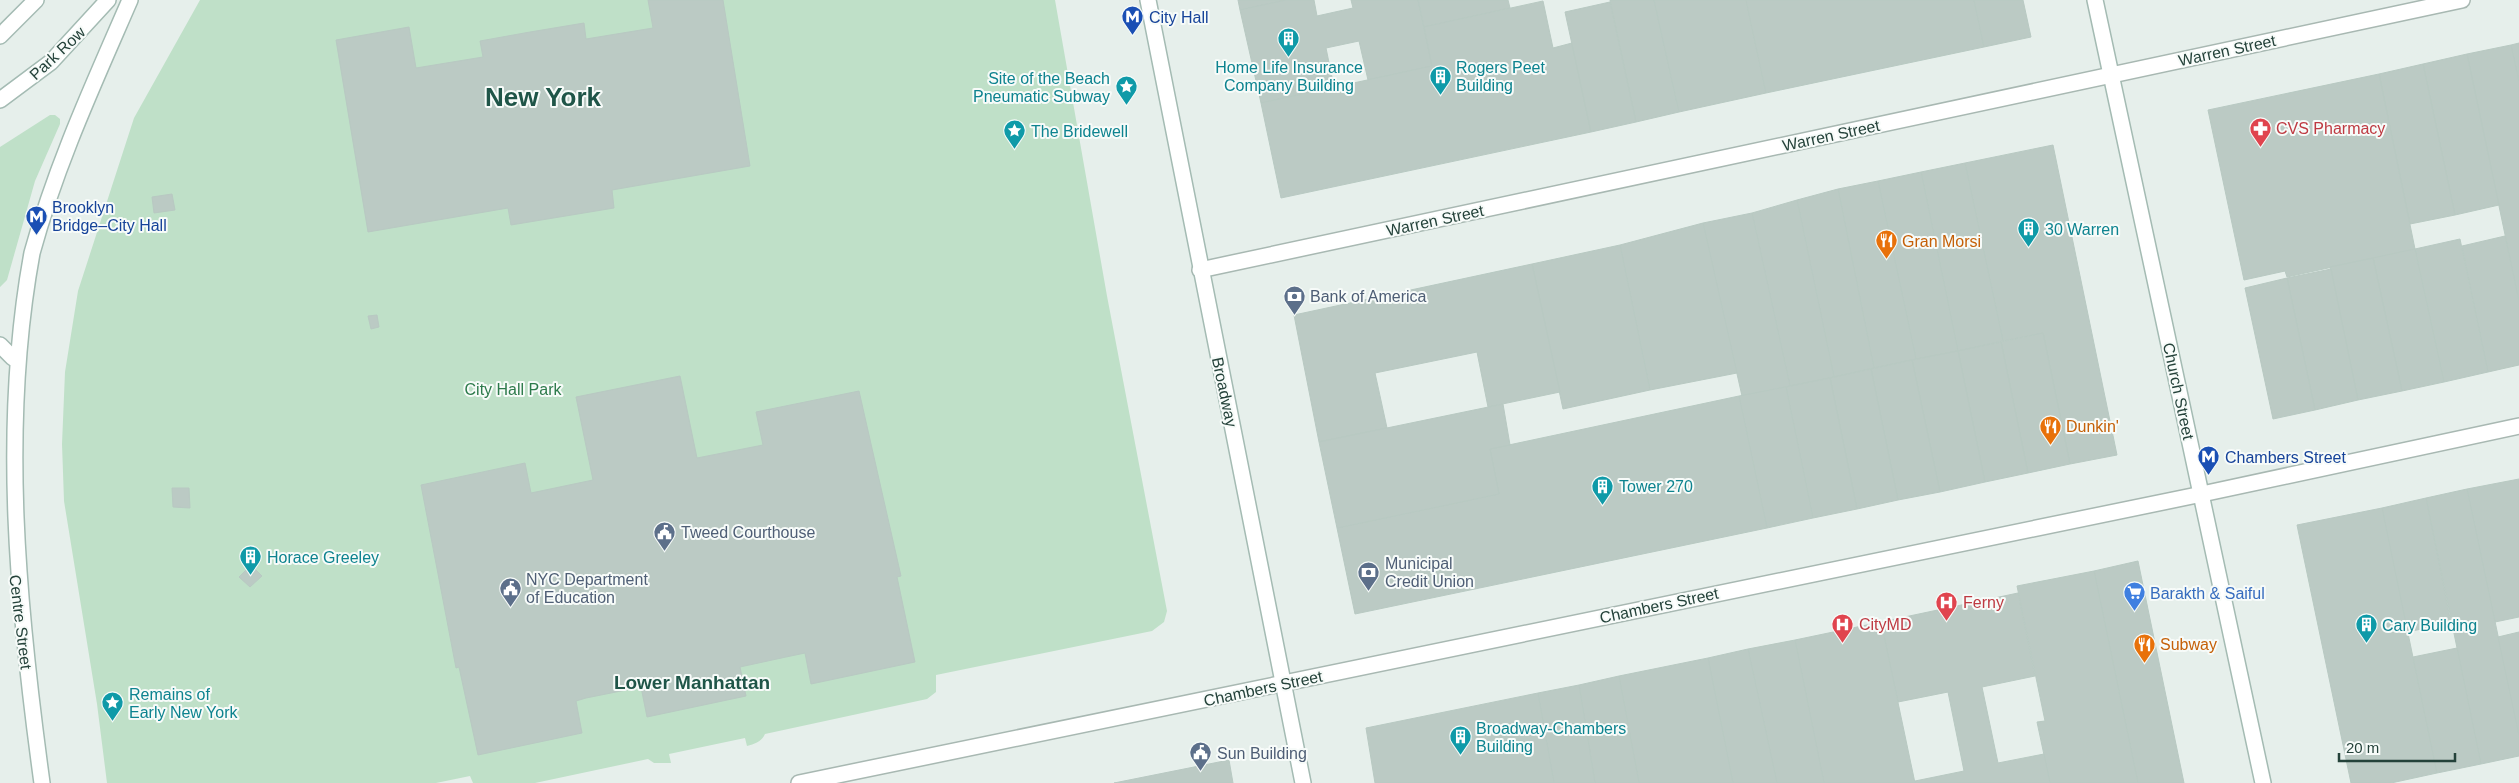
<svg xmlns="http://www.w3.org/2000/svg" width="2519" height="783" font-family="Helvetica,sans-serif">
<style>
.green{fill:#bfe0c8}
.building{fill:#bbcac4;stroke:#b8c9c2}
.lines{fill:none;stroke-linecap:round;stroke-linejoin:round}
.street-casing{stroke:#a8b8b2;stroke-width:18}
.secondary-casing{stroke:#a4bbb3;stroke-width:18}
.street{stroke:#fff;stroke-width:15}
.secondary{stroke:#fff;stroke-width:15}
.labels{text-anchor:middle;stroke-width:4;stroke-linejoin:round;paint-order:stroke}
.transit-label{font-size:16px;fill:#164399;stroke:#f7fbf9;text-anchor:start}
.street-label{font-size:16px;fill:#24423a;stroke:#f7fbf9}
.culture-label{font-size:16px;fill:#0d838f;stroke:#f7fbf9;text-anchor:start}
.health-label{font-size:16px;fill:#be3a42;stroke:#f7fbf9;text-anchor:start}
.food-label{font-size:16px;fill:#c56008;stroke:#f7fbf9;text-anchor:start}
.service-label{font-size:16px;fill:#4e5e75;stroke:#f7fbf9;text-anchor:start}
.park-label{font-size:16px;fill:#2d7a4b;stroke:#f7fbf9}
.shop-label{font-size:16px;fill:#366cbe;stroke:#f7fbf9;text-anchor:start}
.quarter-label{font-size:19px;font-weight:bold;fill:#1f5548;stroke:#f7fbf9}
.town-label{font-size:26px;font-weight:bold;fill:#1f5548;stroke:#f7fbf9}
</style>
<rect width="100%" height="100%" fill="#e6efeb"/>
<g class="green">
<path d="M200,0h855l52,296 60,315 -3,11 -12,9 -216,44v17l-9,7 -162,35c-3,7 -10,10 -18,12l-2,-8 -76,16 2,9h-17l-6,-4 -113,24h-62l-3,-7 -34,7h-329l-10,-79 -33,-203 -2,-57 3,-72 13,-81 56,-173z"/>
<path d="M50,115h5l5,4v5l-25,57 -28,99 -7,7v-140z"/>
</g>
<g class="building">
<path d="M648,0h75l27,166 -138,24 2,18 -103,17 -3,-17 -140,24 -32,-192 73,-13 7,41 67,-11 -3,-16 50,-9 54,-9 2,16 67,-11z"/>
<path d="M1238,0h48l-46,10z"/>
<path d="M1286,0h28l3,16 36,-8 -2,-8h67l14,66 -64,14 -9,-39 -33,7 8,39 -73,16 -21,-93z"/>
<path d="M1418,0h90l2,8 -86,19z"/>
<path d="M1610,0h44l25,112 -43,10z"/>
<path d="M1654,0h92l20,93 -87,19z"/>
<path d="M1746,0h228l10,47 -218,46z"/>
<path d="M1974,0h49l8,37 -47,10z"/>
<path d="M1543,1l10,47 19,-5 19,89 -310,66 -20,-95 171,-37 -8,-39z"/>
<path d="M1610,2l26,120 -45,10 -26,-120z"/>
<path d="M2519,43v39l-8,-37z"/>
<path d="M2511,45l8,37v219l-52,-247z"/>
<path d="M2467,54l32,151 -44,10 -32,-151z"/>
<path d="M2423,64l32,151 -45,9 -31,-150z"/>
<path d="M2379,74l36,175 -128,28 -2,-6 -41,9 -36,-170z"/>
<path d="M2053,145l64,310 -47,9 -27,-131 -40,8 -38,-178z"/>
<path d="M1965,163l38,178 -45,10 -37,-179z"/>
<path d="M1921,172l37,179 -42,8 -38,-178z"/>
<path d="M1878,181l38,178 -42,9 -36,-179z"/>
<path d="M1838,189l36,179 -40,9 -37,-177z"/>
<path d="M172,194l3,16 -21,3 -2,-16z"/>
<path d="M1797,200l37,177 -44,9 -38,-173z"/>
<path d="M1752,213l38,173 -48,10 -39,-173z"/>
<path d="M1703,223l34,150 -87,17 -30,-145z"/>
<path d="M2505,236l14,65v64l-31,7 -26,-126z"/>
<path d="M2460,239l28,133 -44,10 -29,-133z"/>
<path d="M1620,245l30,145 -87,19 -31,-145z"/>
<path d="M2415,249l29,133 -42,9 -29,-133z"/>
<path d="M2373,258l29,133 -44,9 -28,-133z"/>
<path d="M1532,264l28,128 -72,15 -11,-55 -102,21 12,55 -68,14 -25,-127z"/>
<path d="M2331,269l27,131 -43,10 -28,-132z"/>
<path d="M2287,278l28,132 -42,9 -28,-131z"/>
<path d="M377,315l2,12 -8,2 -3,-13z"/>
<path d="M2043,333l27,131 -42,9 -27,-131z"/>
<path d="M2001,342l27,131 -43,9 -27,-131z"/>
<path d="M1958,351l27,131 -45,10 -28,-132z"/>
<path d="M1912,360l28,132 -42,8 -27,-131z"/>
<path d="M1871,369l27,131 -41,9 -27,-131z"/>
<path d="M680,376l17,82 66,-13 -7,-33 103,-21 42,185 -4,1 18,85 -104,22 -6,-31 -19,4 -46,10 6,29 -99,21 -6,-30 -55,11 -10,3 6,32 -104,22 -19,-88 -3,1 -35,-183 104,-22 6,30 62,-13 -17,-83z"/>
<path d="M1830,378l27,131 -44,9 -27,-131z"/>
<path d="M1786,387l27,131 -46,10 -28,-132z"/>
<path d="M1739,396l28,132 -412,86 -18,-86 162,-34 -9,-45z"/>
<path d="M1503,404l7,41 -20,4 9,45 -162,34 -18,-86z"/>
<path d="M2519,479v138l-24,5 -28,-133z"/>
<path d="M172,488h17l1,20 -17,-1z"/>
<path d="M2467,489l52,246v21l-38,8 -55,-266z"/>
<path d="M2426,498l25,125 -44,9 -25,-124z"/>
<path d="M2382,508l55,265 -46,10h-40l-54,-258z"/>
<path d="M2138,561l46,222h-46l-44,-212z"/>
<path d="M251,565l11,11 -12,11 -11,-10z"/>
<path d="M2094,571l44,212h-88l-13,-61 8,-1 -28,-135z"/>
<path d="M2018,593l17,83 -53,11 16,76 46,-9 6,29h-135v-2l49,-10 -16,-79 -50,10 -17,-80z"/>
<path d="M1881,622l34,161h-91l-29,-143z"/>
<path d="M2519,632v103l-21,-98z"/>
<path d="M1795,640l29,143h-47l-29,-134z"/>
<path d="M2457,648l24,116 -44,9 -24,-116z"/>
<path d="M1748,649l29,134h-44l-25,-125z"/>
<path d="M1708,658l25,125h-94l-20,-107z"/>
<path d="M1619,676l20,107h-44l-16,-98z"/>
<path d="M1579,685l16,98h-41l-16,-90z"/>
<path d="M1538,693l16,90h-179l-9,-55z"/>
<path d="M1229,760l4,23h-119z"/>
</g>
<g class="lines">
<defs>
<g id="street">
<path d="M1200,270l1262,-270"/>
<path d="M799,783l1403,-289 317,-68"/>
</g>
<g id="secondary">
<path d="M1148,0l155,783"/>
<path d="M2095,0l168,783"/>
<path d="M0,36l36,-36"/>
<path d="M0,100l51,-38 57,-62"/>
<path d="M0,345l13,13"/>
<path d="M42,783c-24,-175 -42,-356 -10,-530 24,-88 62,-170 98,-253"/>
</g>
</defs>
<use href="#street" class="street-casing"/>
<use href="#secondary" class="secondary-casing"/>
<use href="#street" class="street"/>
<use href="#secondary" class="secondary"/>
</g>
<defs>
<symbol id="metro-pin" viewBox="-11 -11 22 30"><path d="M0 17L-7.5 6A9.5 9.5 0 1 1 7.5 6Z" fill="#1a4fb4" stroke="#f7fbf9"/><path d="M-5.5 5V-5H-3L0 0L3-5H5.5V5H3V-.5L0 4L-3-.5V5Z" fill="#fff"/></symbol>
<symbol id="building-pin" viewBox="-11 -11 22 30"><path d="M0 17L-7.5 6A9.5 9.5 0 1 1 7.5 6Z" fill="#0f9aa8" stroke="#f7fbf9"/><path d="M-4-6H4V6H1V3H-1V6H-4ZM-2.5-4.3h1.7v1.8h-1.7ZM.8-4.3h1.7v1.8H.8ZM-2.5-1h1.7V.8h-1.7ZM.8-1h1.7V.8H.8Z" fill="#fff"/></symbol>
<symbol id="sight-pin" viewBox="-11 -11 22 30"><path d="M0 17L-7.5 6A9.5 9.5 0 1 1 7.5 6Z" fill="#0f9aa8" stroke="#f7fbf9"/><path d="M0-6L1.8-2.2L6-1.7L2.9 1.2L3.7 5.4L0 3.3L-3.7 5.4L-2.9 1.2L-6-1.7L-1.8-2.2Z" fill="#fff"/></symbol>
<symbol id="pharmacy-pin" viewBox="-11 -11 22 30"><path d="M0 17L-7.5 6A9.5 9.5 0 1 1 7.5 6Z" fill="#e0444e" stroke="#f7fbf9"/><path d="M-2-6h4v4h4v4h-4v4h-4v-4h-4v-4h4Z" fill="#fff"/></symbol>
<symbol id="restaurant-pin" viewBox="-11 -11 22 30"><path d="M0 17L-7.5 6A9.5 9.5 0 1 1 7.5 6Z" fill="#e8710a" stroke="#f7fbf9"/><path d="M-5-6h1v4h1v-4h1v4h1v-4h1v5L-1.5 .5V6h-2V.5L-5-1ZM5-6V6H3V1.5H1.5Q1.5-4 5-6Z" fill="#fff"/></symbol>
<symbol id="bank-pin" viewBox="-11 -11 22 30"><path d="M0 17L-7.5 6A9.5 9.5 0 1 1 7.5 6Z" fill="#5c6f8a" stroke="#f7fbf9"/><path d="M-6-4H6V4H-6ZM0-2.3a2.3 2.3 0 1 0 0 4.6a2.3 2.3 0 1 0 0-4.6Z" fill="#fff"/></symbol>
<symbol id="civic-pin" viewBox="-11 -11 22 30"><path d="M0 17L-7.5 6A9.5 9.5 0 1 1 7.5 6Z" fill="#5c6f8a" stroke="#f7fbf9"/><path d="M-.6-6.5H3V-4.5H.6V-3L4-1V1h2V6H-6V1h2V-1L-.6-3ZM-1.2 2.5V6h2.4V2.5Z" fill="#fff"/></symbol>
<symbol id="supermarket-pin" viewBox="-11 -11 22 30"><path d="M0 17L-7.5 6A9.5 9.5 0 1 1 7.5 6Z" fill="#3f7fe0" stroke="#f7fbf9"/><path d="M-6-5.5h2.5l.6 2H6L4.5 2H-2.5L-4.4-4H-6ZM-1.5 3.2a1.3 1.3 0 1 0 .1 0ZM3 3.2a1.3 1.3 0 1 0 .1 0Z" fill="#fff"/></symbol>
<symbol id="hospital-pin" viewBox="-11 -11 22 30"><path d="M0 17L-7.5 6A9.5 9.5 0 1 1 7.5 6Z" fill="#e0444e" stroke="#f7fbf9"/><path d="M-5-5h3v3.5h4V-5h3V5h-3V1.5h-4V5h-3Z" fill="#fff"/></symbol>
</defs>
<g fill-rule="evenodd">
<use href="#metro-pin" x="1120" y="4" width="25" height="34"/>
<use href="#building-pin" x="1276" y="26" width="25" height="34"/>
<use href="#building-pin" x="1428" y="64" width="25" height="34"/>
<use href="#sight-pin" x="1114" y="74" width="25" height="34"/>
<use href="#pharmacy-pin" x="2248" y="116" width="25" height="34"/>
<use href="#sight-pin" x="1002" y="118" width="25" height="34"/>
<use href="#metro-pin" x="24" y="204" width="25" height="34"/>
<use href="#building-pin" x="2016" y="216" width="25" height="34"/>
<use href="#restaurant-pin" x="1874" y="228" width="25" height="34"/>
<use href="#bank-pin" x="1282" y="284" width="25" height="34"/>
<use href="#restaurant-pin" x="2038" y="414" width="25" height="34"/>
<use href="#metro-pin" x="2196" y="444" width="25" height="34"/>
<use href="#building-pin" x="1590" y="474" width="25" height="34"/>
<use href="#civic-pin" x="652" y="520" width="25" height="34"/>
<use href="#building-pin" x="238" y="544" width="25" height="34"/>
<use href="#bank-pin" x="1356" y="560" width="25" height="34"/>
<use href="#civic-pin" x="498" y="576" width="25" height="34"/>
<use href="#supermarket-pin" x="2122" y="580" width="25" height="34"/>
<use href="#hospital-pin" x="1934" y="590" width="25" height="34"/>
<use href="#hospital-pin" x="1830" y="612" width="25" height="34"/>
<use href="#building-pin" x="2354" y="612" width="25" height="34"/>
<use href="#restaurant-pin" x="2132" y="632" width="25" height="34"/>
<use href="#sight-pin" x="100" y="690" width="25" height="34"/>
<use href="#building-pin" x="1448" y="724" width="25" height="34"/>
<use href="#civic-pin" x="1188" y="740" width="25" height="34"/>
</g>
<g class="labels">
<g class="transit-label">
<text x="1149" y="23">City Hall</text>
<text x="52" y="213">Brooklyn<tspan x="52" dy="18">Bridge–City Hall</tspan></text>
<text x="2225" y="463">Chambers Street</text>
</g>
<g class="street-label">
<text transform="translate(2227 50) rotate(-12)" y="6">Warren Street</text>
<text transform="translate(57 53) rotate(-43)" y="6">Park Row</text>
<text transform="translate(1831 135) rotate(-12)" y="6">Warren Street</text>
<text transform="translate(1435 220) rotate(-12)" y="6">Warren Street</text>
<text transform="translate(2179 391) rotate(78)" y="6">Church Street</text>
<text transform="translate(1225 392) rotate(78)" y="6">Broadway</text>
<text transform="translate(1659 605) rotate(-12)" y="6">Chambers Street</text>
<text transform="translate(21 622) rotate(83)" y="6">Centre Street</text>
<text transform="translate(1263 688) rotate(-12)" y="6">Chambers Street</text>
</g>
<g class="culture-label">
<text x="1289" y="73" text-anchor="middle">Home Life Insurance<tspan x="1289" dy="18">Company Building</tspan></text>
<text x="1456" y="73">Rogers Peet<tspan x="1456" dy="18">Building</tspan></text>
<text x="1110" y="84" text-anchor="end">Site of the Beach<tspan x="1110" dy="18">Pneumatic Subway</tspan></text>
<text x="1031" y="137">The Bridewell</text>
<text x="2045" y="235">30 Warren</text>
<text x="1619" y="492">Tower 270</text>
<text x="267" y="563">Horace Greeley</text>
<text x="2382" y="631">Cary Building</text>
<text x="129" y="700">Remains of<tspan x="129" dy="18">Early New York</tspan></text>
<text x="1476" y="734">Broadway-Chambers<tspan x="1476" dy="18">Building</tspan></text>
</g>
<g class="health-label">
<text x="2276" y="134">CVS Pharmacy</text>
<text x="1963" y="608">Ferny</text>
<text x="1859" y="630">CityMD</text>
</g>
<g class="food-label">
<text x="1902" y="247">Gran Morsi</text>
<text x="2066" y="432">Dunkin'</text>
<text x="2160" y="650">Subway</text>
</g>
<g class="service-label">
<text x="1310" y="302">Bank of America</text>
<text x="681" y="538">Tweed Courthouse</text>
<text x="1385" y="569">Municipal<tspan x="1385" dy="18">Credit Union</tspan></text>
<text x="526" y="585">NYC Department<tspan x="526" dy="18">of Education</tspan></text>
<text x="1217" y="759">Sun Building</text>
</g>
<g class="park-label">
<text x="513" y="395">City Hall Park</text>
</g>
<g class="shop-label">
<text x="2150" y="599">Barakth &amp; Saiful</text>
</g>
<g class="quarter-label">
<text x="692" y="689">Lower Manhattan</text>
</g>
<g class="town-label">
<text x="543" y="106">New York</text>
</g>
</g>
<path d="M2339 753v8h116v-8" fill="none" stroke="#24423a" stroke-width="2.5"/>
<text x="2346" y="753" font-size="15" fill="#24423a" stroke="#f7fbf9" stroke-width="4" paint-order="stroke">20 m</text>
</svg>
